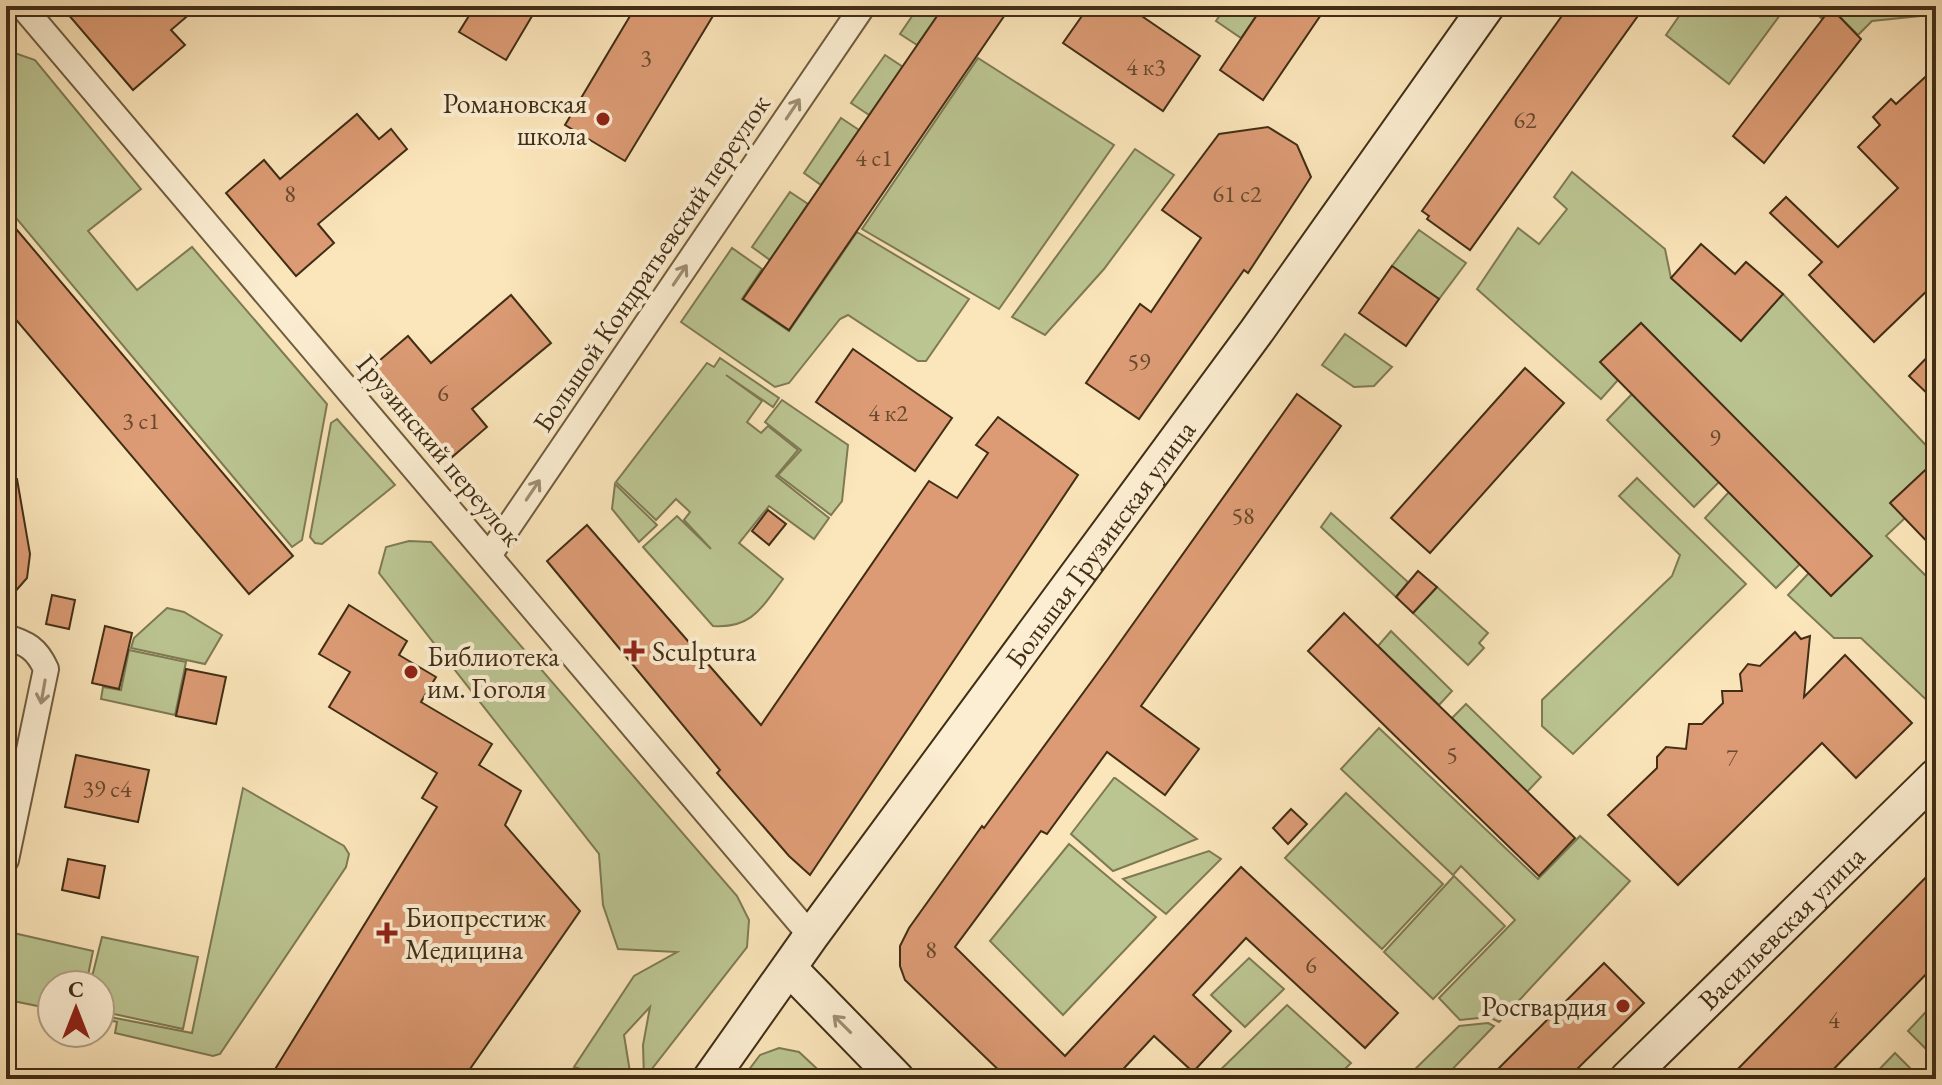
<svg xmlns="http://www.w3.org/2000/svg" width="1942" height="1085" font-family="'EB Garamond',serif">
<style>
.green{fill:#bbc592;stroke:#7e7a54;stroke-width:2}
.building{fill:#dc9b74;stroke:#412e16;stroke-width:2}
.lines{fill:none;stroke-linecap:round;stroke-linejoin:round}
.street-casing{stroke:#705c3f;stroke-width:28}
.secondary-casing{stroke:#412e16;stroke-width:38}
.street{stroke:#fceed2;stroke-width:24}
.secondary{stroke:#fceed2;stroke-width:34}
.oneway{stroke:#9e8e74}
.poi-dot{fill:#8f2418;stroke:#fceed2;stroke-width:3}
.labels{text-anchor:middle;stroke-width:8;stroke-linejoin:round;paint-order:stroke}
.number-label{font-size:24px;fill:#68492e}
.poi-label{font-size:28px;fill:#412e16;stroke:#fceed2;text-anchor:start}
.street-label{font-size:28px;fill:#412e16;stroke:#fceed2}
</style>
<rect width="100%" height="100%" fill="#fbe5ba"/>
<filter id="stains"><feTurbulence type="fractalNoise" baseFrequency=".0025" numOctaves="4"/><feColorMatrix values="0 0 0 0 .2 0 0 0 0 .09 0 0 0 0 .02 0 0 0 .5 -.17"/></filter>
<radialGradient id="worn" r=".72"><stop offset=".6" stop-color="#630" stop-opacity="0"/><stop offset="1" stop-color="#630" stop-opacity=".3"/></radialGradient>
<g class="green">
<path d="M919,6h25l-27,39 -17,-11z"/>
<path d="M1226,6h37l-22,32 -25,-17z"/>
<path d="M1686,6h82l12,9 -51,69 -63,-49z"/>
<path d="M1826,6h104l-10,10 -48,5 -14,14 -27,-27 -9,11 -4,-4z"/>
<path d="M6,50l29,10 106,129 -53,42 49,59 55,-43 135,157 -25,136 -10,7 -286,-341z"/>
<path d="M885,55l18,12 -34,48 -18,-12z"/>
<path d="M978,58l136,87 -115,164 -137,-80z"/>
<path d="M841,118l18,12 -38,55 -17,-12z"/>
<path d="M1135,149l39,26 -70,94 -59,66 -33,-18z"/>
<path d="M1572,172l93,77 6,29 69,62 43,-46 153,162v4l-45,42 14,16 -19,18 50,50v123l-75,-71h-27l-46,-43 21,-22 62,-17 -230,-233 -40,39 17,18 -17,19 -124,-110 41,-61 21,16 28,-35 -13,-12z"/>
<path d="M790,192l18,12 -38,56 -18,-13z"/>
<path d="M1419,230l47,33 -27,36 -47,-33z"/>
<path d="M857,232l112,67 -43,62h-8l-70,-46 -8,4 -51,64 -14,4 -94,-65 51,-74 30,21 -20,30 47,32z"/>
<path d="M1345,334l47,33 -18,19 -20,1 -32,-22z"/>
<path d="M720,358l59,40 -6,9 -47,-32 36,26 -15,21 14,11 7,-7 30,24 -22,26 53,42 -15,21 -45,-33 -30,37 44,36c-21,28 -31,50 -70,47l-70,-79 34,-31 34,33 -27,-29 6,-8 -14,-13 -20,21 -40,-38 91,-119 7,4z"/>
<path d="M1632,394l87,88 -25,25 -87,-87z"/>
<path d="M782,400l66,45 -6,56 -11,14 -53,-40 23,-25 -36,-28z"/>
<path d="M337,419l58,66 -73,59 -7,-1 -5,-6 21,-114z"/>
<path d="M1637,478l109,106 -173,170 -31,-28v-26l130,-124 8,-21 -61,-59z"/>
<path d="M615,484l42,41 -18,17 -27,-33z"/>
<path d="M1729,492l71,72 -24,24 -71,-70z"/>
<path d="M1331,513l77,69 -12,15 -75,-70z"/>
<path d="M409,541l22,1 306,354 12,24 -2,27 -103,132 -1,-34 7,-38 -26,28 6,37 7,7h-23l-40,-12 60,-91 43,-24 -59,-3 -15,-44 -4,-51 -220,-281 7,-26z"/>
<path d="M1437,587l51,46 -9,10 5,5 -16,17 -55,-52z"/>
<path d="M167,608l17,4 38,23 -17,29 -74,-16 3,-10z"/>
<path d="M1391,631l61,60 -13,14 -61,-59z"/>
<path d="M129,650l57,12 -11,53 -74,-16 2,-12 18,3z"/>
<path d="M1466,704l75,73 -14,15 -75,-74z"/>
<path d="M1379,728l159,151 42,-43 50,45 -131,141 -10,-5 -29,3 -21,-22 76,-78 -54,-54 -8,9 -112,-106z"/>
<path d="M1114,778h1l82,61 -84,32 -42,-37z"/>
<path d="M243,788l101,58 5,8 -3,13 -126,187 -7,2 -98,-23 2,-11 -17,-4v-3l92,18z"/>
<path d="M1346,793l97,91 -61,65 -97,-91z"/>
<path d="M1069,844l87,73 -93,98 -73,-74z"/>
<path d="M1209,851l12,8 -55,55 -43,-35z"/>
<path d="M1454,876l51,50 -72,73 -49,-47z"/>
<path d="M9,932l84,19 -7,34h-34v24l-44,-9 -2,8v-63z"/>
<path d="M102,937l96,20 -15,72 -83,-18v-26h-10z"/>
<path d="M1249,958l35,31 -39,38 -34,-32z"/>
<path d="M1936,1001v58l-28,-28z"/>
<path d="M1287,1005l64,58 -16,16h-124z"/>
<path d="M1488,1023l6,3 -51,53h-38l54,-53z"/>
<path d="M779,1048l20,4 29,27h-86l18,-24z"/>
<path d="M1895,1053l26,26h-51z"/>
</g>
<g class="building">
<path d="M61,6h138l-28,24 14,15 -52,45z"/>
<path d="M475,6h63l-32,54 -47,-28z"/>
<path d="M636,6h83l-94,155 -60,-36z"/>
<path d="M944,6h67l-222,324 -46,-31z"/>
<path d="M1089,6h38l73,50 -37,55 -100,-68z"/>
<path d="M1263,6h64l-64,94 -43,-30z"/>
<path d="M1569,6h76l-175,244 -43,-31 2,-3 -7,-5z"/>
<path d="M1831,8l30,31 -97,124 -31,-27z"/>
<path d="M1936,67v215l-62,60 -65,-67 13,-13 -52,-49 16,-16 52,50 60,-59 -40,-41 22,-22 -7,-8 18,-18 5,5z"/>
<path d="M357,114l22,25 12,-10 16,20 -89,75 16,19 -38,33 -70,-83 38,-33 16,19z"/>
<path d="M1268,127l29,18 14,32 -63,96 -4,-3 -105,149 -53,-36 54,-79 11,8 50,-74 -39,-28 57,-76z"/>
<path d="M6,217l287,339 -44,38 -243,-286z"/>
<path d="M1701,244l34,30 11,-12 37,32 -42,47 -70,-63z"/>
<path d="M1392,266l47,33 -33,47 -47,-33z"/>
<path d="M511,295l40,48 -79,66 15,18 -36,31 -78,-92 35,-30 23,27z"/>
<path d="M1641,323l231,233 -41,40 -231,-234z"/>
<path d="M1936,348v54l-27,-26z"/>
<path d="M853,349l99,69 -37,53 -99,-69z"/>
<path d="M1525,368l39,35 -134,150 -39,-35z"/>
<path d="M1297,394l44,32 -200,280 58,43 -34,46 -58,-43 -60,82 -6,-3 -86,116 110,109 176,-189 157,146 -33,35 -119,-110 -53,57 38,36 -38,41 -39,-36 -40,43h-106l-103,-99 -5,-14v-20l9,-18 73,-102 2,2 124,-169z"/>
<path d="M998,417l80,58 -268,400 -21,-19 -72,-83 3,-3 -173,-209 40,-36 174,200 168,-244 28,17 31,-45 -12,-8z"/>
<path d="M1936,460v91l-46,-48z"/>
<path d="M17,479l13,75 -3,24 -21,24v-122z"/>
<path d="M768,510l18,14 -17,21 -17,-14z"/>
<path d="M1418,571l19,16 -24,26 -17,-16z"/>
<path d="M52,595l23,5 -6,29 -23,-5z"/>
<path d="M349,605l58,36 -8,14 37,22 -15,25 71,42 -13,21 42,26 -16,34 75,86 -117,168h-194l168,-272 -15,-9 15,-25 -108,-66 21,-35 -31,-18z"/>
<path d="M1344,613l231,225 -36,38 -231,-225z"/>
<path d="M105,626l27,7 -13,56 -27,-6z"/>
<path d="M1795,632l6,7 9,-3 -6,61 41,-42 67,68 -56,55 -34,-35 -144,142 -70,-70 49,-47v-11l9,-10 20,2 3,-25h13l21,-21 -1,-12h20l-2,-17 8,-10 12,2z"/>
<path d="M186,669l40,8 -10,47 -40,-8z"/>
<path d="M76,755l73,15 -11,52 -73,-15z"/>
<path d="M1291,809l16,15 -19,20 -15,-16z"/>
<path d="M68,859l37,7 -6,32 -37,-8z"/>
<path d="M1936,867v97l-112,115h-96z"/>
<path d="M1604,963l40,40 -77,76h-79z"/>
</g>
<g class="lines">
<defs>
<g id="street">
<path d="M22,6l789,930"/>
<path d="M490,554l373,-548"/>
<path d="M6,637c21,6 31,12 40,32l-40,191"/>
</g>
<g id="secondary">
<path d="M789,968l108,111"/>
<path id="s1" d="M710,1079l101,-143 445,-604 231,-326"/>
<path id="s2" d="M1627,1079l309,-303"/>
</g>
</defs>
<use href="#street" class="street-casing"/>
<use href="#secondary" class="secondary-casing"/>
<use href="#street" class="street"/>
<use href="#secondary" class="secondary"/>
</g>
<defs><path id="oneway-shaft" d="M-6 0H5M1.5-3L5.5 0L1.5 3" fill="none" stroke-width="1.6" stroke-linecap="round" stroke-linejoin="round" transform="scale(2)"/></defs>
<g class="oneway">
<use href="#oneway-shaft" transform="translate(793 109) rotate(-56)"/>
<use href="#oneway-shaft" transform="translate(680 275) rotate(-56)"/>
<use href="#oneway-shaft" transform="translate(533 490) rotate(-56)"/>
<use href="#oneway-shaft" transform="translate(43 692) rotate(100)"/>
<use href="#oneway-shaft" transform="translate(842 1024) rotate(-135)"/>
</g>
<g class="poi-dot">
<circle cx="603" cy="119" r="8"/>
<path d="M630 639h8v8h8v8h-8v8h-8v-8h-8v-8h8z"/>
<circle cx="411" cy="672" r="8"/>
<path d="M383 921h8v8h8v8h-8v8h-8v-8h-8v-8h8z"/>
<circle cx="1623" cy="1006" r="8"/>
</g>
<g class="labels">
<g class="number-label">
<text x="646" y="66">3</text>
<text x="1146" y="75">4 к3</text>
<text x="1525" y="128">62</text>
<text x="874" y="166">4 с1</text>
<text x="290" y="202">8</text>
<text x="1237" y="202">61 с2</text>
<text x="1139" y="370">59</text>
<text x="443" y="401">6</text>
<text x="888" y="421">4 к2</text>
<text x="141" y="429">3 с1</text>
<text x="1715" y="446">9</text>
<text x="1243" y="524">58</text>
<text x="1452" y="763">5</text>
<text x="1732" y="766">7</text>
<text x="107" y="797">39 с4</text>
<text x="931" y="958">8</text>
<text x="1311" y="973">6</text>
<text x="1834" y="1028">4</text>
</g>
<g class="poi-label">
<text x="587" y="113" text-anchor="end">Романовская<tspan x="587" dy="32">школа</tspan></text>
<text x="652" y="661">Sculptura</text>
<text x="427" y="666">Библиотека<tspan x="427" dy="32">им. Гоголя</tspan></text>
<text x="405" y="927">Биопрестиж<tspan x="405" dy="32">Медицина</tspan></text>
<text x="1607" y="1016" text-anchor="end">Росгвардия</text>
</g>
<g class="street-label">
<text transform="translate(651 263) rotate(-56)" y="10">Большой Кондратьевский переулок</text>
<text transform="translate(440 450) rotate(50)" y="10">Грузинский переулок</text>
<text dy="10" stroke="none"><textPath href="#s1" startOffset="662">Большая Грузинская улица</textPath></text>
<text dy="10" stroke="none"><textPath href="#s2" startOffset="216">Васильевская улица</textPath></text>
</g>
</g>
<rect width="1942" height="1085" fill="none" stroke="#fbe5ba" stroke-width="32"/>
<rect x="8" y="8" width="1926" height="1069" fill="none" stroke="#412e16" stroke-width="4"/>
<rect x="16" y="16" width="1910" height="1053" fill="none" stroke="#412e16" stroke-width="2"/>
<g transform="translate(76 1009)"><circle r="38" fill="#fceed2" stroke="#b1a187" stroke-width="2"/>
<path d="M0-6L14 30L0 20L-14 30Z" fill="#8f2418"/>
<text y="-12" font-size="22" font-weight="bold" text-anchor="middle" fill="#412e16">С</text>
</g>
<rect width="100%" height="100%" filter="url(#stains)"/>
<rect width="100%" height="100%" fill="url(#worn)"/>
</svg>
